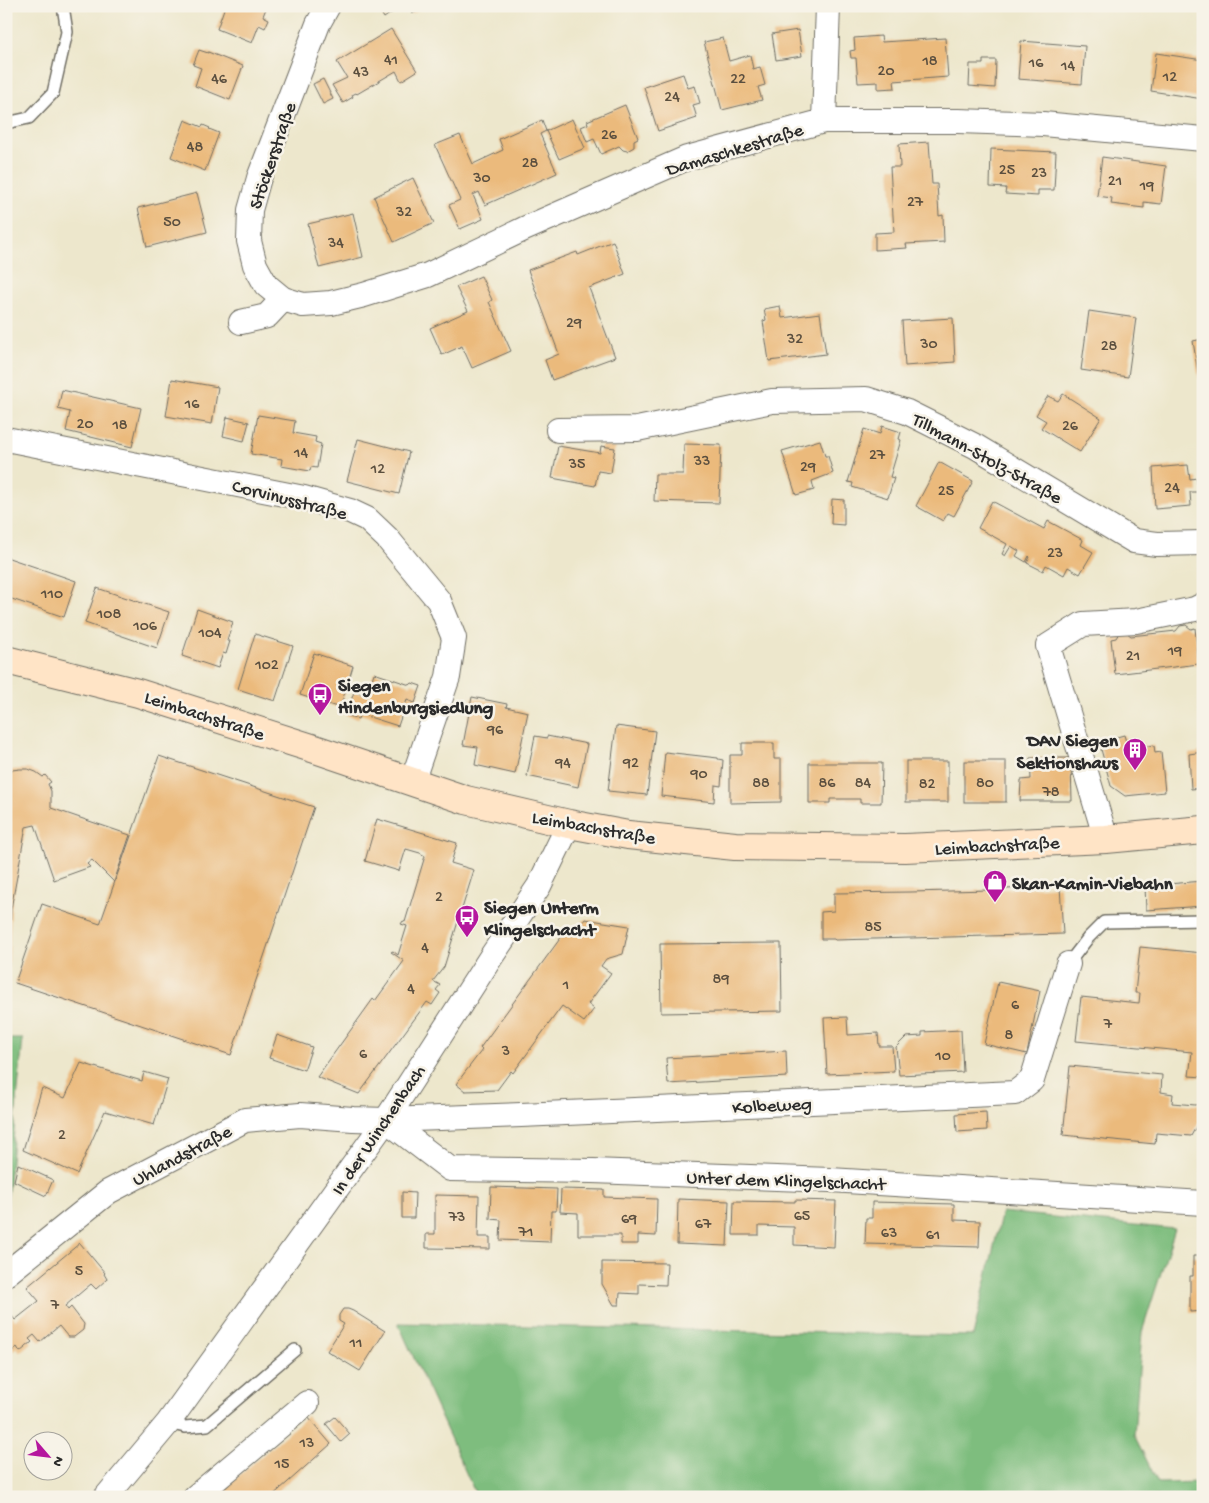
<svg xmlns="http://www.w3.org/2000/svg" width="1209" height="1503" font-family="'Gochi Hand',sans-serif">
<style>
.forest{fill:#7ebd7e;stroke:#547454}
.building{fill:#ebba7c}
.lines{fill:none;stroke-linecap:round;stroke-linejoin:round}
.lane-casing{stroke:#6f6d63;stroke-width:14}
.street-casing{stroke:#6f6d63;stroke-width:26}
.secondary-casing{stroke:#6f6d63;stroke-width:30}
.lane{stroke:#fff;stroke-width:11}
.street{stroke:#fff;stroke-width:24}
.secondary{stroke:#ffe4c6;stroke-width:28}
.labels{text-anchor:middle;stroke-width:5;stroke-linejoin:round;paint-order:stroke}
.number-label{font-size:16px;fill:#5b4f3f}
.street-label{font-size:19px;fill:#2b2b2b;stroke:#f7f3e8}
.poi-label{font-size:19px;font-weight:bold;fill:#2b2b2b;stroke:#f7f3e8;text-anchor:start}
</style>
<rect width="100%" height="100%" fill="#f7f3e8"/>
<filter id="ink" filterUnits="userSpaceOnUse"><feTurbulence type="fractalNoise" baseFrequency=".02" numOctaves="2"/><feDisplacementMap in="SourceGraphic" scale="10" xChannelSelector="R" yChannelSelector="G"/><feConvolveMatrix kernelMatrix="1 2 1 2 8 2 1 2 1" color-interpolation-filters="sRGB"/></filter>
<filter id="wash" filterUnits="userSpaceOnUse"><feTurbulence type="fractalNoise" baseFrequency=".0096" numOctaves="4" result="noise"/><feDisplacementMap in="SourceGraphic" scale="20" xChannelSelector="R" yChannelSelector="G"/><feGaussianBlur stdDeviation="1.12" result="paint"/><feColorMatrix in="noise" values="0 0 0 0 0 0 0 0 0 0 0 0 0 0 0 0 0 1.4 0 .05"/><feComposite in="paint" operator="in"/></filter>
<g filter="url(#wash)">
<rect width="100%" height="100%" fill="#ede7cc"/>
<g class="forest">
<path d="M6,1039h17l-17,173z"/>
<path d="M1002,1212l173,17 -33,103 -8,103 24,48 45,-1v15h-726l-79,-174 575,13z"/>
</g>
<g id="blocks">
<g class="building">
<path d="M225,6h42l-4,10 6,3 -4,9 -6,-3 -7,18 -35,-14z"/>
<path d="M377,6h14l3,5 -10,7z"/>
<path d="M408,6h17l-13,8z"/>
<path d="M391,29l26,42 -16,10 -5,-10 -39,23 -1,-1 -4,2 1,2 -10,6 -11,-18 15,-7 -10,-16z"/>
<path d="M798,30l4,26 -26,4 -4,-26z"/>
<path d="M881,36l1,6 63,-4 3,39 -54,4 1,7 -17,1v-7l-20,1 -2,-25h-5l-1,-7 5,-1 -1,-12z"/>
<path d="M723,38l6,23 21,-6 3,14 7,-2 5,18 -7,2 4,13 -40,10 -18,-68z"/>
<path d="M1021,41l64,5 -3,38 -64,-5z"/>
<path d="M199,50l9,3v-1l35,14 -13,34 -35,-14 6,-18 -8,-3z"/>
<path d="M1156,53l47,7v39l-52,-8z"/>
<path d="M983,60h13l-1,28 -26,-2 1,-22h13z"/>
<path d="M683,74l5,14 7,-2 5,17 -7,2 4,13 -39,13 -14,-44z"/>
<path d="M323,79l10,20 -10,5 -10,-20z"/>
<path d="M625,105l13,33 -4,2v7l-7,4 -4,-1 -4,-4 -18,8 -7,-15 -7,3 -6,-15 7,-3 -1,-3z"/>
<path d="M572,119l13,29 -26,11 -13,-28 -6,3 17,39 -72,32 -6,-13 -6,3 10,24 -23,10 -11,-24 11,-5 -25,-55 25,-10 13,29 30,-14 -4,-11 43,-19 4,11z"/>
<path d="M185,120l17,7 1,-2 7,3 -1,1 10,4 -14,38 -34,-14z"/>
<path d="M929,142l3,42h5l2,32 4,-1 1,27 -38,2 1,4 -32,2v-17l19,-1 -4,-65h10l-1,-23z"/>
<path d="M991,149l65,3 -2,38h-16v6l-16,-1 -17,-1 1,-6 -16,-1z"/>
<path d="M1102,157l64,9 -5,38 -17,-2v6l-33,-4 1,-6 -15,-2z"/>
<path d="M413,178l21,45 -40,19 -20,-45z"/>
<path d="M197,193l10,39 -60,15 -9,-39z"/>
<path d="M353,213l10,44 -44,11 -11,-44z"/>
<path d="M613,241l12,33 -36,14 26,69 -63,23 -7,-20 14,-6 -31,-84 49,-18 1,3z"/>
<path d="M481,276l11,24 -3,2 22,49 -39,17 -10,-22 -20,9 -12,-27 38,-17 -12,-24z"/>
<path d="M780,306l2,12 38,-5 6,41 -57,7 -6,-40 3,-1 -2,-11z"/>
<path d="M1089,311l47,7 -8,59 -47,-7z"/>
<path d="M953,318l2,44 -50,4 -3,-45z"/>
<path d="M1203,339v40h-4l-6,-38z"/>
<path d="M172,379l46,8 -6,37 -46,-8z"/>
<path d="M62,390l79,18 -9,39 -66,-16 4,-19 -12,-3z"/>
<path d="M1063,394l38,24 -21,34 -39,-24 5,-7 -10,-6 12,-19 10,5z"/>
<path d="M258,415l37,6 -2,12 23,4 -1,5 6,2 -4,24 -6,-1 -1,4 -29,-5 1,-7 -31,-5z"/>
<path d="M227,417l22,5 -5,19 -21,-5z"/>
<path d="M882,426l19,6 -2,7 2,1 -11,37 4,1 -6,20 -36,-11 1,-4 -5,-1 16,-53 16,5z"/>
<path d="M358,439l51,13 -10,42 -52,-13z"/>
<path d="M820,440l5,16h3l5,17 -21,8 2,9 -18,5 -14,-44z"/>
<path d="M684,444l37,1 -2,58 -65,-2 1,-27h28z"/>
<path d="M558,446l42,7 1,-7 14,2 -4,25 -13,-2 -3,15 -43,-8z"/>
<path d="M939,462l34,19 -19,35 -6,-3 -5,8 -27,-15z"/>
<path d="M1188,465l2,14 7,-1 1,14h-8l1,14 -36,3 -2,-41z"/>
<path d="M832,499l12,1v25l-13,-1z"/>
<path d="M992,501l52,28 4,-8 35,19 -2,5 12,7 -13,22 -12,-7 -4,8 -18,-10 -3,6 -16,-8 3,-6 -1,-1 -3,6 -10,-6 3,-5 -8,-5 -6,10 -3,-2 5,-10 -29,-16z"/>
<path d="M6,557l70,24 -12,36 -58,-20z"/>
<path d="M97,588l72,24 -12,36 -72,-25z"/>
<path d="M197,609l36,13 -6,19h3l-4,13 -3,-1 -5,15 -36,-12z"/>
<path d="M1186,625l5,4 4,-1 4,36 -84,10 -4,-35 5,-1 3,-5h8l4,3 45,-5 4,-5z"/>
<path d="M255,634l38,12 -18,55 -37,-12z"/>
<path d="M314,653l39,13 -13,42 -40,-13z"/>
<path d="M374,673l36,12 2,-2 9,3 -6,17 -8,-3 -9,26 -38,-12 -2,5 -12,-4 8,-23 13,3z"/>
<path d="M472,697l35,7 -1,3 22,5 -13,62 -40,-9 3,-18 -15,-2z"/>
<path d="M616,726l39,5 -8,64 -39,-4z"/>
<path d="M1124,735l4,13 12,-3v-2h2l1,4 11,-2 1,8 6,-1 4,40 -40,4 -14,-10 -12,-44z"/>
<path d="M535,736l12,2v-2l40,8 -9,43 -51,-11z"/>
<path d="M742,743h32v16h7v43l-51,1v-48h12z"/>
<path d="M665,752l53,6v1l5,1 -2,26 -6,-1 -1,17 -53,-6z"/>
<path d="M1203,752v36l-12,1 -2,-35z"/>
<path d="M159,756l155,51 -83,248 -216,-72 27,-79 58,20z"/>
<path d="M1030,758h40l1,7 1,36h-52l1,-21 10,-1z"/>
<rect x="906" y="761" width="42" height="41"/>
<rect x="964" y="761" width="42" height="41"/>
<path d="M809,763h73l-1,40h-21v-4h-30v4h-21z"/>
<path d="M20,769h8l8,3 7,5 2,-2 6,7 -3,2 3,7v17l79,27 -16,47 -22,-22 -5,4 3,3 -36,13 -19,-55 -9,2 -15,82 -3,70h-2v-207h5l1,-2z"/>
<path d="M377,819l80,24 -6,20 23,7 -30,97 -11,14 7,4 -4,5 4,3 -8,12 -5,-3 -68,92 -42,-17 56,-78 2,2 29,-40 -13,-9 2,-1 5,4 9,-29 -6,-2 2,-3 2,1 20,-66 -5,-3 -14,-4 -7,22 -34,-10z"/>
<path d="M1203,881v25l-57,4 -1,-24z"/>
<path d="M1060,886l3,48 -228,6 -1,-1h-13v-27l13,-1v-18l77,-1 78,-2z"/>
<path d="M585,919l44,7 -6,28 -17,5 -5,7 10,7 -23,31 6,5 -10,13 -22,-16 -49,67 -2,-2 -14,19 -32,1 -9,-7 26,-34 -2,-2 82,-112 2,1 4,-5 4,4z"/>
<path d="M781,943l1,68 -121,2 -1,-69z"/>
<path d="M1140,947l63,6v124l-14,-1 3,-24 -116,-11 5,-44 58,6 1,-10h-5z"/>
<path d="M998,982l42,9 -13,63 -43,-10z"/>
<path d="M847,1017l1,18 30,-2 1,13h13l2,25 -67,3 -3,-56z"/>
<path d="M961,1030l2,42 -64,3 -3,-28 10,-10 16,-1v-4z"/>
<path d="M277,1035l35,12 -8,23 -35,-12z"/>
<path d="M786,1051l1,26 -119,7 -2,-26z"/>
<path d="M81,1063l61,18 2,-9 24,7 -14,46 -49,-14 -28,63 -54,-24 19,-62 23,10z"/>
<path d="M1070,1066l92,9 -1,17 12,2 -1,9 23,2 8,-2v20h-5l-7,13 -35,-3 -1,11 -92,-9z"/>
<path d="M986,1112l1,18 -30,2 -1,-18z"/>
<path d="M18,1164l35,16 -7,16 -32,-15z"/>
<path d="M491,1187l66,2 -1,22h-5l-1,31 -50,-2 1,-20 -11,-1z"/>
<path d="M561,1189l43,1v7l53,2 -1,37 -18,-1v9h-17v-9h-43v-22l-18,-1z"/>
<path d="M402,1192l13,1 -1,25h-12z"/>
<path d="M435,1195l44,1 -1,41h12v12l-64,-1v-14h9z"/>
<path d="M678,1199l51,2 -2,45 -50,-2z"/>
<path d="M795,1200l41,1 -2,46 -40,-2v-18l-35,-1v9h-26l1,-34 61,1z"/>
<path d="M872,1202l82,2v16l26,1 -1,26 -114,-3 1,-26h6z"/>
<path d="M80,1243l25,30 -1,1 3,5 -11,10 -5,-5 -26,22 3,4 3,-3 13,17 -1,6 -9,7h-6l-9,-11 -19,16 -6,-7 -5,4 3,3 -12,10 -3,-5 -11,9v-47l9,11 24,-19 -12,-14z"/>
<path d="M1193,1256h10v55l-13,1v-36h3z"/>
<path d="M602,1262l65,1 -1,22 -27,-1v10l-19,-1 -1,12h-5l-12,-21z"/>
<path d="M343,1309h5l5,2 32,20 -25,40 -33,-20 17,-27 -5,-3v-6z"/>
<path d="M307,1416l24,28 -60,53h-56z"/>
<path d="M335,1417l15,17 -9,8 -15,-18z"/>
</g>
</g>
</g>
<g filter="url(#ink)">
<use href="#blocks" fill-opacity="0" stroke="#6f6d63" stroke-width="1"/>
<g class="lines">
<defs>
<g id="lane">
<path d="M6,123l23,-5 24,-25 14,-61 -4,-26"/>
<path d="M1068,964l20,-26 16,-16 99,-2"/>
<path d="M168,1423l17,4 22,-2 88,-75"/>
</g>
<g id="street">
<path d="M824,121l4,-115"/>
<path d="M283,299l-17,-14 -11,-20 -6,-24 1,-31 9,-32 59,-154 10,-18"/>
<path d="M241,322l26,-6 16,-17 20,6 28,-2 33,-8 64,-20 96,-46 163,-71 137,-37h134l85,3 160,15"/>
<path d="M558,430l79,-1 135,-28 94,-2 41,13 68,34 159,95 23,3 46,-1"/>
<path d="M6,439l298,59 46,13 17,8 20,19 52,63 15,37 -6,39 -36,105"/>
<path d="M1106,839l-58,-193 35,-22 53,-3 59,-12 8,-4"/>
<path d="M386,1120l64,49 143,2 237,9 373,23"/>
<path d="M6,1274l102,-82 137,-72 55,-5 53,4 33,1 135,-5 494,-22 17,-13 36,-116"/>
<path d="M106,1497l62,-74 218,-303 105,-163 48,-71 30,-62"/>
<path d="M195,1497l112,-94"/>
</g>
<path id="secondary" d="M6,660l132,33 177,56 151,51 103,24 59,11 107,11 170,2 201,-9 97,-9"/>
</defs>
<use href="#lane" class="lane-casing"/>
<use href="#street" class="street-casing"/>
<use href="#secondary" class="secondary-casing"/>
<use href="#lane" class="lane"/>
<use href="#street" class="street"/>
<use href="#secondary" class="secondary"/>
</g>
</g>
<defs>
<symbol id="bus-pin" viewBox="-11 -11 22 30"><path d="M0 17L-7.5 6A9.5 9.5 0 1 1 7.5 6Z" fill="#b5179e" stroke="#f7f3e8"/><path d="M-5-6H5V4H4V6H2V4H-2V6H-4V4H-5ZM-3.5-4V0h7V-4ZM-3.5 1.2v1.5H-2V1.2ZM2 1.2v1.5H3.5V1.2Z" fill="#fff"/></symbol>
<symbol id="building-pin" viewBox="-11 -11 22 30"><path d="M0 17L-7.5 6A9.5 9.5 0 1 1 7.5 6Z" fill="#b5179e" stroke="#f7f3e8"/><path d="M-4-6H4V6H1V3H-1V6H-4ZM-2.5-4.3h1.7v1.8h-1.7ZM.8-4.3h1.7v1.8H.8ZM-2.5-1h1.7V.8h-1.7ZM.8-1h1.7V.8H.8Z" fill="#fff"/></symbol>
<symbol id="shop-pin" viewBox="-11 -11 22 30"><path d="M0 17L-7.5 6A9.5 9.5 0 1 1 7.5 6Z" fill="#b5179e" stroke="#f7f3e8"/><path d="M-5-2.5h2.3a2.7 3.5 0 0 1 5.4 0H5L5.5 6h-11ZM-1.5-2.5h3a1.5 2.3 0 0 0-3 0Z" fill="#fff"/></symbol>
</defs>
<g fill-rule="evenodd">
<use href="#bus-pin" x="306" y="681" width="28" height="38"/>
<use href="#building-pin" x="1121" y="736" width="28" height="38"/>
<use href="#shop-pin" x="981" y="868" width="28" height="38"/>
<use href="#bus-pin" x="453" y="903" width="28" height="38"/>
</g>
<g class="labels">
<g class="number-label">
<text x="391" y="64">41</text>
<text x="930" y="65">18</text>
<text x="1036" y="67">16</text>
<text x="1068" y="70">14</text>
<text x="886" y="75">20</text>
<text x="361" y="76">43</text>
<text x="1170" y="81">12</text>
<text x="219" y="83">46</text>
<text x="738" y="83">22</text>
<text x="672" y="101">24</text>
<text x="609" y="139">26</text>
<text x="195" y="151">48</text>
<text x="530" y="167">28</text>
<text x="1007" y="174">25</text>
<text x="1039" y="177">23</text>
<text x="482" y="182">30</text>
<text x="1115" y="185">21</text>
<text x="1147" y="190">19</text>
<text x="915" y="206">27</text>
<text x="404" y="216">32</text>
<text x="172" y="226">50</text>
<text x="336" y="247">34</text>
<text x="574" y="327">29</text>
<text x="795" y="343">32</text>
<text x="929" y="348">30</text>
<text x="1109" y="350">28</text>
<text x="192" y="408">16</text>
<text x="85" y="428">20</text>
<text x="120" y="429">18</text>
<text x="1070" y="430">26</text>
<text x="301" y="457">14</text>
<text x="877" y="459">27</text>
<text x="702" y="465">33</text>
<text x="577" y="468">35</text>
<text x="808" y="471">29</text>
<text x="378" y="473">12</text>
<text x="1172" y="492">24</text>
<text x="946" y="495">25</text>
<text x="1055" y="557">23</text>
<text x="52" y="598">110</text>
<text x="109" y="618">108</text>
<text x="145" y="630">106</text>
<text x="210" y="637">104</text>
<text x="1175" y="655">19</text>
<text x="1133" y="660">21</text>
<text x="267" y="669">102</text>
<text x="495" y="734">96</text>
<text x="563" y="767">94</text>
<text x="631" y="767">92</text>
<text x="699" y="778">90</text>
<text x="761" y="787">88</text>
<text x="827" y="787">86</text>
<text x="863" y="787">84</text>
<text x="985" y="787">80</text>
<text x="927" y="788">82</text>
<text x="1051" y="796">78</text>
<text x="439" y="901">2</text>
<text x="873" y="931">85</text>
<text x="425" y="952">4</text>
<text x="721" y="983">89</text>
<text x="566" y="989">1</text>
<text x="411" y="993">4</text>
<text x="1015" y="1009">6</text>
<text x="1108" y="1028">7</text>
<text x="1009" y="1039">8</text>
<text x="506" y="1055">3</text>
<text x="363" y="1058">6</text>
<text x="943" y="1060">10</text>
<text x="62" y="1139">2</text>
<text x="802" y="1220">65</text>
<text x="457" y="1221">73</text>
<text x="629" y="1223">69</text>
<text x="703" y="1228">67</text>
<text x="526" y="1236">71</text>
<text x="889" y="1237">63</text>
<text x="933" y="1239">61</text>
<text x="79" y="1275">5</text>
<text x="55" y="1309">7</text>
<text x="356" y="1347">11</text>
<text x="307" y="1447">13</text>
<text x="282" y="1468">15</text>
</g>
<g class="street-label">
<text transform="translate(734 148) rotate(-17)" y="7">Damaschkestraße</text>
<text transform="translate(271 155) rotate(-71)" y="7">Stöckerstraße</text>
<text transform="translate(988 457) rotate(29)" y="7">Tillmann-Stolz-Straße</text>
<text transform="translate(290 498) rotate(14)" y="7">Corvinusstraße</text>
<text transform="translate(205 714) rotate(18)" y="7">Leimbachstraße</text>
<text transform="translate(594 826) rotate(10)" y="7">Leimbachstraße</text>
<text transform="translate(997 844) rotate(-3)" y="7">Leimbachstraße</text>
<text transform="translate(772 1104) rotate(-3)" y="7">Kolbeweg</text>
<text transform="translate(377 1129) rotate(-56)" y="7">In der Winchenbach</text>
<text transform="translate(181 1154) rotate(-28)" y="7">Uhlandstraße</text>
<text transform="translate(786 1179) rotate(2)" y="7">Unter dem Klingelschacht</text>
</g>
<g class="poi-label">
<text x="338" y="691">Siegen<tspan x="338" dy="22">Hindenburgsiedlung</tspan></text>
<text x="1118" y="746" text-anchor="end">DAV Siegen<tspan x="1118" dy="22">Sektionshaus</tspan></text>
<text x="1012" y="889">Skan-Kamin-Viebahn</text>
<text x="484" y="913">Siegen Unterm<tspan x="484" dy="22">Klingelschacht</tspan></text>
</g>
</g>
<rect width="1209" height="1503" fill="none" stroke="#f7f3e8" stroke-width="25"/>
<g transform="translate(48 1456) rotate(118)"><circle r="24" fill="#f7f3e8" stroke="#a5a39c"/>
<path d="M0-4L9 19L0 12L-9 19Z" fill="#b5179e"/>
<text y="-8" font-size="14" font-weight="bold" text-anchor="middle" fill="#2b2b2b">N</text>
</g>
</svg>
